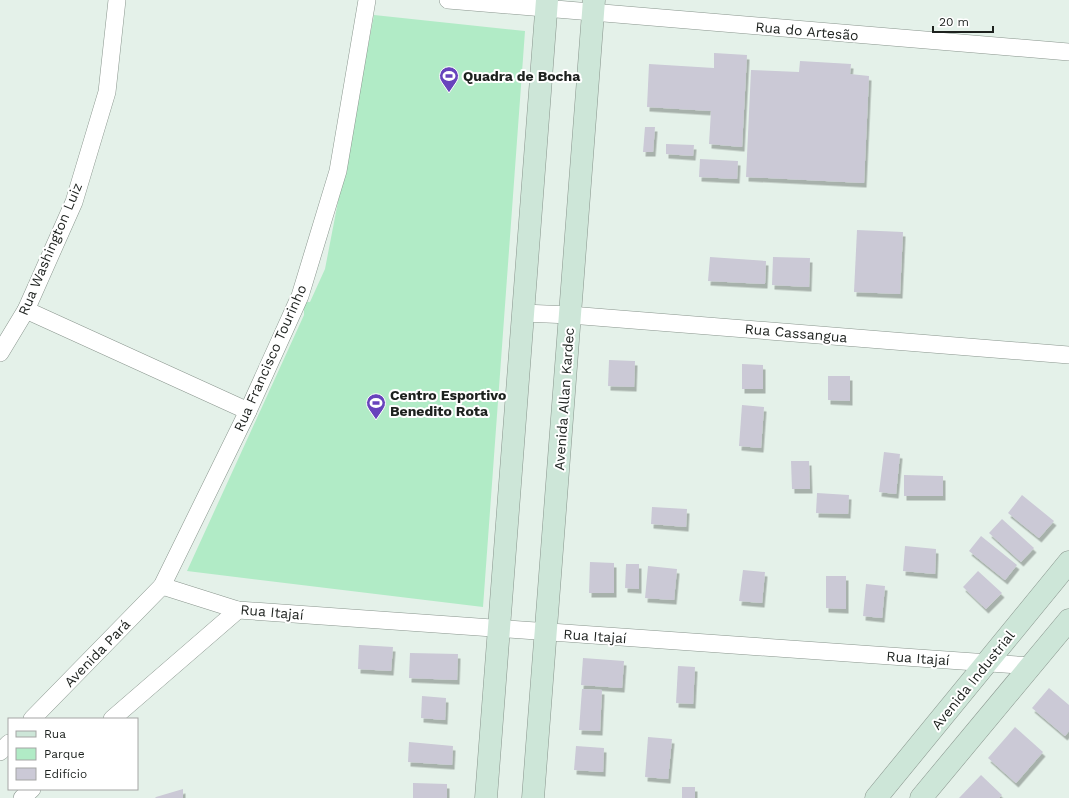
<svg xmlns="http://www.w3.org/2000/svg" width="1069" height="798" font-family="'Work Sans',sans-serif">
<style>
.green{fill:#b1ebc6}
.building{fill:#cbc9d6;filter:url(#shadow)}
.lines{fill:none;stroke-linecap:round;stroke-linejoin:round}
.street-casing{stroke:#89958d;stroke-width:18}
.secondary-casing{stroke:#89958d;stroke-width:23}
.street{stroke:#fff;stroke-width:17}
.secondary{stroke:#cde6d8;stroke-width:22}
.labels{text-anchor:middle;stroke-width:4;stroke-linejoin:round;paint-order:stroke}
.street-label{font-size:14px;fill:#1d211e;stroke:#fff}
.poi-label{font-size:14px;font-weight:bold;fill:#1d211e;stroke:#fff;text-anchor:start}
</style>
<defs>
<filter id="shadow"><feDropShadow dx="2.5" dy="4.5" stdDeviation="0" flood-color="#0004"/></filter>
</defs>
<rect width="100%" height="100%" fill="#e4f1e9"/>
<path class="green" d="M374,15l151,16 -42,576 -296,-36 117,-256v-13h6l15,-33z"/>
<g class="building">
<path d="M714,53l33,2 -5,92 -33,-3 2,-33 -64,-4 2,-43 65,4z"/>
<path d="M800,61l51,3 -1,10 19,2 -5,107 -118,-6 5,-107 48,2z"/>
<path d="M645,127h10l-2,25h-10z"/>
<path d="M666,144l28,1 -1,11 -27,-2z"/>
<path d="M700,159l38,2 -1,18 -38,-2z"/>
<path d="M857,230l46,2 -3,62 -46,-2z"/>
<path d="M710,257l56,4 -1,23 -57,-3z"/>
<path d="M773,257l37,1 -1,29 -37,-2z"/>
<path d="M609,360l26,1 -1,26 -26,-1z"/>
<path d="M742,364l21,1v24h-21z"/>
<path d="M828,376h22v25l-22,-1z"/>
<path d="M742,405l22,2 -3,41 -22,-2z"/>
<path d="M884,452l16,2 -4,40 -17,-2z"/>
<path d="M791,461h18l1,28h-18z"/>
<path d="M904,475l39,1v20h-39z"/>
<path d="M817,493l32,2 -1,19 -32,-1z"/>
<path d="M1022,495l32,26 -15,17 -31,-25z"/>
<path d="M652,507l35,2 -1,18 -35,-3z"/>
<path d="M1002,519l32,29 -13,14 -32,-29z"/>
<path d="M981,536l36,29 -12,15 -36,-29z"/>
<path d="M905,546l31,3 -1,25 -32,-3z"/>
<path d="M590,562l24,1v30h-25z"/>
<path d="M626,564h13v25l-14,-1z"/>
<path d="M648,566l29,3 -3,31 -29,-2z"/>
<path d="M743,570l22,2 -3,31 -23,-2z"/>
<path d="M978,571l24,22 -16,16 -23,-22z"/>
<path d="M826,576h20v33l-20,-1z"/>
<path d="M866,584l19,2 -3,32 -19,-2z"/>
<path d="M359,645l34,2 -2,24 -33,-2z"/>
<path d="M410,653l48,1 -1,26 -48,-2z"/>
<path d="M583,658l41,3 -2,27 -41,-3z"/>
<path d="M678,666l17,1 -2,37 -17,-1z"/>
<path d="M1049,688l20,17v26l-4,5 -33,-28z"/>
<path d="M582,689l20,1 -2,41 -21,-1z"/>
<path d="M422,696l24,2 -1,22 -24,-2z"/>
<path d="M1015,727l28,25 -27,31 -28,-25z"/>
<path d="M648,737l24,2 -4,40 -23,-2z"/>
<path d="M409,742l44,4 -1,19 -44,-3z"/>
<path d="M576,746l28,2 -1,24 -29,-2z"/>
<path d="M981,775l21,20 -3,3h-40z"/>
<path d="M413,783l34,1v14h-34z"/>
<rect x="682" y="787" width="13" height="11"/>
<path d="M183,789v9h-28l1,-1z"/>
</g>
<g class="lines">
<defs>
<g id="street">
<path d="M448,0l621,52"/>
<path d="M26,310l222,101"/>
<path d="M523,313l47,2 499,40"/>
<path d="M0,353l26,-43 48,-108 33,-110 10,-92"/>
<path d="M162,586l76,24 793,56"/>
<path d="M32,719l130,-133 86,-175 52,-115 38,-125 29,-171"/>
<path d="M112,719l126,-109"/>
<path d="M0,752l9,-9"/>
<path d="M22,798l10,-9"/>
</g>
<g id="secondary">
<path d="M486,798l61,-798"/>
<path d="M533,798l61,-798"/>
<path d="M876,798l193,-236"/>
<path d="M921,798l148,-178"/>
</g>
</defs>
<use href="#street" class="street-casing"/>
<use href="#secondary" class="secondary-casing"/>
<use href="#street" class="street"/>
<use href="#secondary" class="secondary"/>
</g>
<defs>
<symbol id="stadium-pin" viewBox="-11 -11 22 30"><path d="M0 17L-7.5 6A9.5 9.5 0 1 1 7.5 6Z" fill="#6843bc" stroke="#fff"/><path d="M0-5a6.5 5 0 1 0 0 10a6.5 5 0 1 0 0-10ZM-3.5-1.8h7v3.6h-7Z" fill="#fff"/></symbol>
</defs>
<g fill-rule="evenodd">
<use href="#stadium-pin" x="438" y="65" width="22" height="30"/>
<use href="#stadium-pin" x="365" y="392" width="22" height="30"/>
</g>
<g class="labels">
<g class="street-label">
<text transform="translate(807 31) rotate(5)" y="5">Rua do Artesão</text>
<text transform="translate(50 249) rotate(-67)" y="5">Rua Washington Luiz</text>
<text transform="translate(796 333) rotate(5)" y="5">Rua Cassangua</text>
<text transform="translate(270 358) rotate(-66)" y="5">Rua Francisco Tourinho</text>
<text transform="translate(564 399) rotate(-86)" y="5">Avenida Allan Kardec</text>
<text transform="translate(272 612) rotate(5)" y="5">Rua Itajaí</text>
<text transform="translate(595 636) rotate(4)" y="5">Rua Itajaí</text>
<text transform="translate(97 653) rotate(-46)" y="5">Avenida Pará</text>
<text transform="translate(918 658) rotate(4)" y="5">Rua Itajaí</text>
<text transform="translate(973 680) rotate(-51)" y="5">Avenida Industrial</text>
</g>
<g class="poi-label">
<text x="463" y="81">Quadra de Bocha</text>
<text x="390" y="400">Centro Esportivo<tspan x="390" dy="16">Benedito Rota</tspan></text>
</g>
</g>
<rect x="8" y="718" width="130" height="72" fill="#ffffff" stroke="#a5a6a5"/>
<rect x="16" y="731" width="20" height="6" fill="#cde6d8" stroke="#a5a6a5"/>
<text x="44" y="738" font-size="12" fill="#1d211e">Rua</text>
<rect x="16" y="748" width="20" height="12" fill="#b1ebc6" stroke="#a5a6a5"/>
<text x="44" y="758" font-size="12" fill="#1d211e">Parque</text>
<rect x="16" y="768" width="20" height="12" fill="#cbc9d6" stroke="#a5a6a5"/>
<text x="44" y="778" font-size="12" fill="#1d211e">Edifício</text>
<path d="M933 26v6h60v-6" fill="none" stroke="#1d211e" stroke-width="2"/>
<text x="939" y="26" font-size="12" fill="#1d211e" stroke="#ffffff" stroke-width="3" paint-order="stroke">20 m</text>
</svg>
